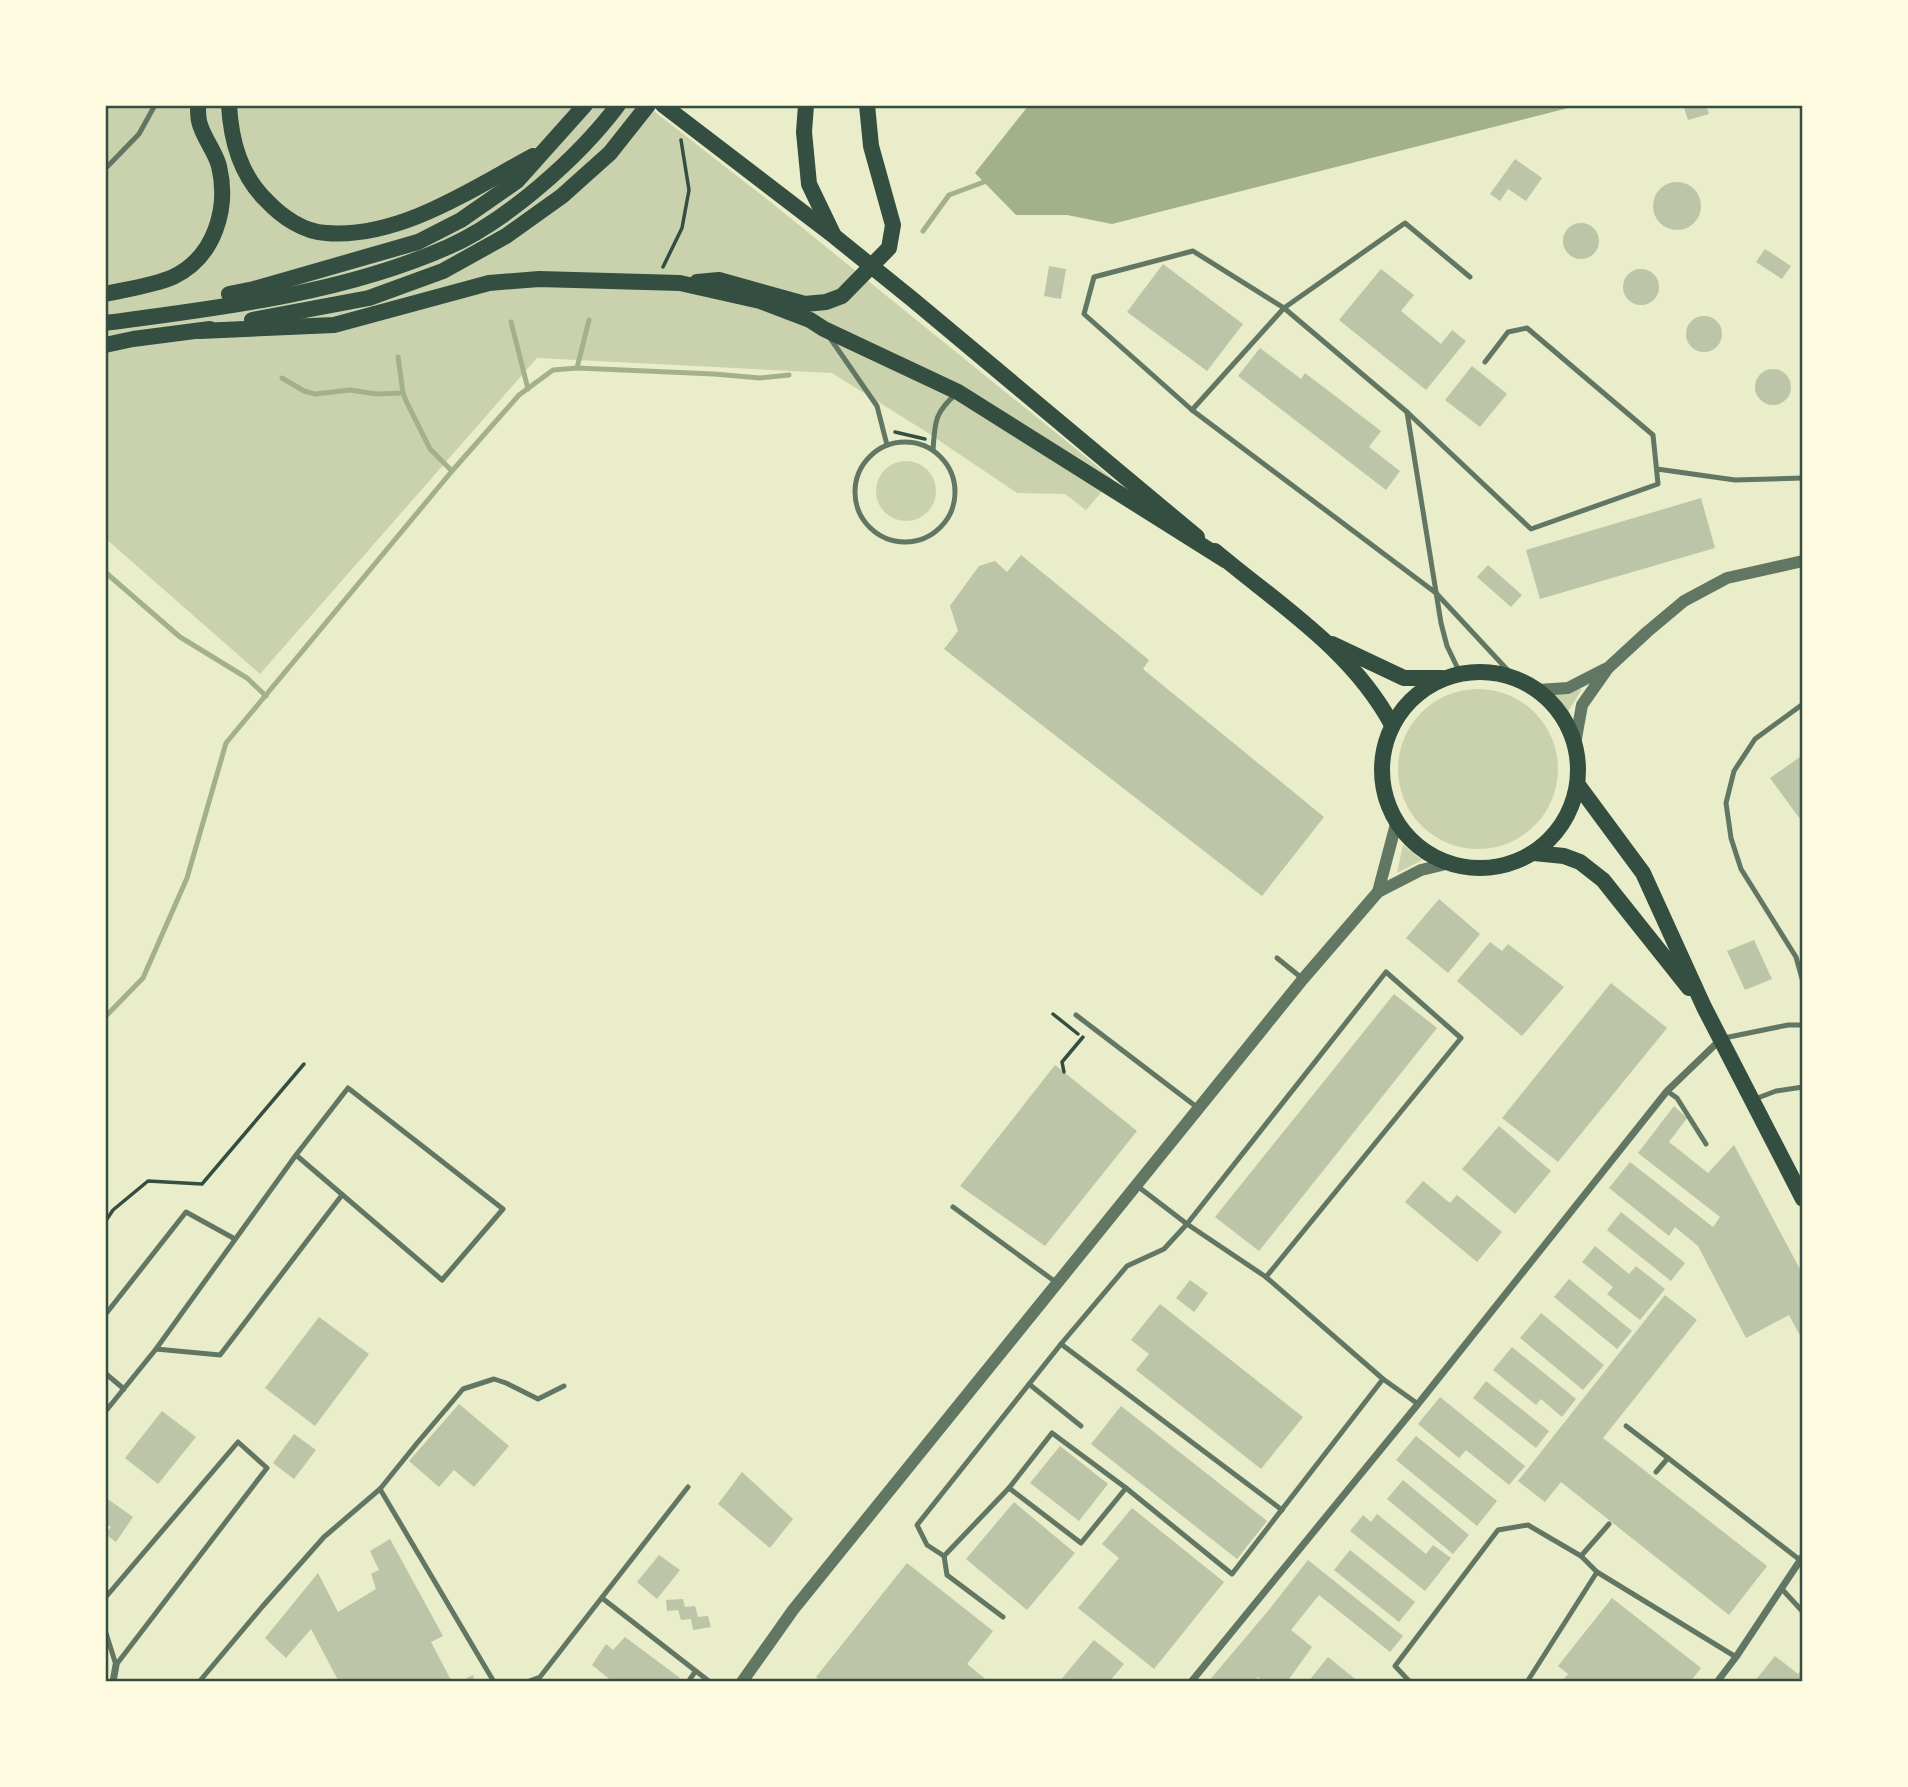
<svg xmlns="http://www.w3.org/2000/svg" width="1908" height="1787" font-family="'Noto Sans',sans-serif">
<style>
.green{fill:#cad2ad}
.water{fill:#a3b18a}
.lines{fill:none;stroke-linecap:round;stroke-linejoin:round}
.stream{stroke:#a3b18a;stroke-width:5}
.building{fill:#bcc5a7}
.path{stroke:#344e41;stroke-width:3.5}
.service{stroke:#617663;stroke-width:5}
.minor{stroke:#617663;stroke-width:7}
.tertiary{stroke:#617663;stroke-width:12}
.primary{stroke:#344e41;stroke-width:16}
.trunk{stroke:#344e41;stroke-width:16}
.neatline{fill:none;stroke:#344e41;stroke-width:2.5}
</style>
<rect width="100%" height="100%" fill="#e9edc9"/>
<g class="green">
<path d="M105,105h71l10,3 10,-3h450l122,95 345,279 -27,31 -21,-16 -48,-1 -92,-62 -93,-58 -295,-15 -277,316 -155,-136z"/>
<circle cx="906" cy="491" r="30"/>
<circle cx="1478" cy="769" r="80"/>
<path d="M1582,689l-16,26 -16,-22z"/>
<path d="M1403,845l19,15 -25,13z"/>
</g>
<path class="water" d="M1029,105h551l-468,119 -45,-9h-51l-41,-42z"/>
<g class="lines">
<g class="stream">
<path d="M923,231l26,-36 35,-13"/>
<path d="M511,322l17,67"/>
<path d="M398,357l5,36 4,10 23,46 22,22"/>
<path d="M577,368l12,-48"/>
<path d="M282,378l22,13 11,3 35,-4 27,4 26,-1"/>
<path d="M105,572l75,65 67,41 19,18"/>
<path d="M105,1017l38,-39 44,-100 39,-135 226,-272 67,-76 34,-25 24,-2 137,6 46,4 29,-3"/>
</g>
</g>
<g class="building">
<path d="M1683,105h23l3,9 -21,6z"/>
<path d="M1515,159l27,19 -16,23 -18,-12 -8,12 -10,-7z"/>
<circle cx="1677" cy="206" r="24"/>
<circle cx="1581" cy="241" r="18"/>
<path d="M1765,249l26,17 -9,13 -26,-17z"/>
<path d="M1163,264l80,60 -36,47 -80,-59z"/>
<path d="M1049,266l17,3 -5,30 -17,-3z"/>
<path d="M1381,269l33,26 -13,16 40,33 11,-14 14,11 -40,49 -87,-70z"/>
<circle cx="1641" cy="287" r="18"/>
<circle cx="1704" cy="334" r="18"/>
<path d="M1260,348l41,31 4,-6 76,58 -12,16 31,24 -14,19 -148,-114z"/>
<path d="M1472,366l35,28 -27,33 -35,-27z"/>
<circle cx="1773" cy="387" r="18"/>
<path d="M1701,498l14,50 -175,51 -14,-49z"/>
<path d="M1021,555l128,105 -6,9 181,148 -62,79 -318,-247 14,-18 -8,-25 29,-40 16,-5 12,11z"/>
<path d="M1488,565l34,30 -11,12 -34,-30z"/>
<path d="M1800,757l3,4v62l-33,-45z"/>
<path d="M1439,899l41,35 -32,39 -42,-35z"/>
<path d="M1754,940l18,39 -27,11 -18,-39z"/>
<path d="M1490,942l12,9 6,-7 56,43 -42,49 -65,-55z"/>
<path d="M1611,983l56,45 -109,134 -56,-44z"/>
<path d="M1394,994l43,34 -178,223 -44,-34z"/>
<path d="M1055,1065l82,66 -92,115 -85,-60z"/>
<path d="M1674,1106l13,12 -18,24 39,31 26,-28 69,130v66l-14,-26 -43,23 -48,-92 -23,-19 -6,9 -60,-48 21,-26 83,65 7,-10 -82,-64z"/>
<path d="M1499,1126l52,45 -36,43 -53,-45z"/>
<path d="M1423,1181l27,22 7,-8 45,37 -25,30 -72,-60z"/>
<path d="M1621,1212l64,51 -14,18 -64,-51z"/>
<path d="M1595,1246l34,28 7,-8 29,23 -25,31 -33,-26 6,-7 -31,-25z"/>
<path d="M1569,1279l63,52 -15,18 -63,-52z"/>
<path d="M1190,1280l18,13 -14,19 -18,-14z"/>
<path d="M1665,1295l32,25 -94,118 164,128 -38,49 -168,-133 -16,20 -27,-21z"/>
<path d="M1160,1304l143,113 -42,52 -125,-99 13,-16 -18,-14z"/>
<path d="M1541,1313l63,52 -21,25 -63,-52z"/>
<path d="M319,1317l50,37 -54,72 -50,-38z"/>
<path d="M1512,1347l64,52 -14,18 -21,-18 -5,6 -43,-35z"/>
<path d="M1486,1381l63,50 -13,17 -63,-50z"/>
<path d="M1440,1397l85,69 -16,19 -43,-35 -7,8 -41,-34z"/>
<path d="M459,1404l50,42 -35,41 -20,-17 -15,17 -30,-26z"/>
<path d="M1121,1406l146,115 -30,38 -146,-115z"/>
<path d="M162,1411l34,26 -38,47 -33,-26z"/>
<path d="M294,1434l22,16 -22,29 -21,-16z"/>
<path d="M1416,1436l81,65 -20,25 -81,-66z"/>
<path d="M1060,1446l48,38 -29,37 -49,-38z"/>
<path d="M742,1472l51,47 -23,29 -52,-44z"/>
<path d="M1403,1480l66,55 -16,19 -66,-55z"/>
<path d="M105,1497l28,20 -17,25 -11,-8 6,-7 -6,-4z"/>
<path d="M1014,1502l61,51 -48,57 -61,-51z"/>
<path d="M1132,1508l92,74 -70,87 -76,-61 41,-50 -17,-14z"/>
<path d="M1377,1514l49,40 7,-9 18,13 -26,33 -75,-60 13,-16 8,7z"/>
<path d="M390,1539l53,97 -12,6 21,40h-113l-28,-53 -25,29 -21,-20 53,-65 20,39 38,-23 -5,-15 8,-4 -9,-19z"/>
<path d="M1350,1550l65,52 -16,20 -65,-52z"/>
<path d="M659,1555l21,15 -23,29 -20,-17z"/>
<path d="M1308,1560l95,76 -13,16 -71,-57 -28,35 21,17 -25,35h-23l-6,-5 -4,5h-46l60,-71z"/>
<path d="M907,1563l86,68 -26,33 22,18h-167l-6,-5z"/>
<path d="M1612,1598l89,70 -11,14h-129l7,-8 -10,-8z"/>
<path d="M683,1599l2,8 10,-1 3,11 10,-1 3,11 -18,3 -2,-11 -10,1 -3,-10 -11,1 -1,-11z"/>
<path d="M625,1637l55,41 -3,4h-64l-21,-17 14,-21 7,6z"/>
<path d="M1094,1640l30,24 -15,18h-50z"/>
<path d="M1775,1656l23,18 5,-6v14h-49z"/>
<path d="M1328,1657l31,25h-51z"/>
<path d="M473,1675l2,7h-16z"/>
</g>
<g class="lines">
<g class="path">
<path d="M663,267l19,-39 7,-38 -8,-50"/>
<path d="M895,432l30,7"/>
<path d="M1053,1014l25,20"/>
<path d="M1064,1072l-2,-10 21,-25"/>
<path d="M105,1222l8,-12 35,-29 54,3 102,-120"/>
</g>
<g class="service">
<path d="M105,169l34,-35 16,-29"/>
<path d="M830,338l47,68 10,39"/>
<path d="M1485,362l23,-30 19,-4 126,107 5,49 -127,45 -124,-117 -123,-104 -91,-57 -99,26 -10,37 108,96 244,183 79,85"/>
<path d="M1192,410l92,-102 121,-85 65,54"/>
<path d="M1407,412l34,211 6,23 13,27"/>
<circle cx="905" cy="492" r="50"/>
<path d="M933,450c2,-27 1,-37 23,-56"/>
<path d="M1657,469l78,11 68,-2"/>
<path d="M1803,704l-48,35 -21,32 -8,32 5,35 10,31 55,88 7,25"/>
<path d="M1277,958l26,21"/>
<path d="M1076,1015l122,93"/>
<path d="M1724,1038l64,-13h15"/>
<path d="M1667,1091l10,7 29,46"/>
<path d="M1755,1099l21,-8 27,-4"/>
<path d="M1136,1185l51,39 79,53 117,102 35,25"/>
<path d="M953,1207l104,76"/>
<path d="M1266,1277l195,-239 -75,-66 -199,252 -23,25 -37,17 -66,78 -144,181 10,20 17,11 65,-68 43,-55 74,55 106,86 151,-195"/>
<path d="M105,1315l81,-103 49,27"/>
<path d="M1061,1344l221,166"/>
<path d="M156,1349l140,-194 146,125 61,-71 -155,-121 -52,67"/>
<path d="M105,1373l19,16"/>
<path d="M1029,1384l52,42"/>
<path d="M105,1412l51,-63 64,6 122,-160"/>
<path d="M1626,1426l42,32"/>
<path d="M1656,1472l12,-14 132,102"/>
<path d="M1009,1488l72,55 45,-55"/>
<path d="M380,1489l114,193"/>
<path d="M944,1556l3,19 56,42"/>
<path d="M1581,1556l28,-32"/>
<path d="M1781,1588l22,24"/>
<path d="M105,1598l133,-156 29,26 -151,197"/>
<path d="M602,1598l108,84"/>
<path d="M105,1630l11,35"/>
<path d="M199,1682l63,-75 62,-70 56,-48 38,-47 45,-53 31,-10 12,4 32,16 26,-13"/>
<path d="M527,1682l13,-5 148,-190"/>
<path d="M688,1682l7,-10"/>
<path d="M1410,1682l-15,-16 103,-136 30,-5 53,31 16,16"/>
<path d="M1527,1682l70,-110 139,85"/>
</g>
<g class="minor">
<path d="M113,1682l3,-17"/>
<path d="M1191,1682l227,-278 249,-313 53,-51"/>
<path d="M1717,1682l19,-25 67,-101"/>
</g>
<g class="tertiary">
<path d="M1538,690l30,-2 37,-19"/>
<path d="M1575,744l7,-39 26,-37 39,-36 37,-31 43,-23 76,-17"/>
<path d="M1378,892l18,-68"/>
<path d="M742,1682l51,-72 510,-631 75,-87 43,-22 25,-6"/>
</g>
<g class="primary">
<path d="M663,105l171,131 78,63 285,238"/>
<path d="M806,105l-2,27 5,52 24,50"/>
<path d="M1215,551c63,53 137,99 177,174"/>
<path d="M1332,644l72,34h38"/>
<circle cx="1480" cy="770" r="98"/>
<path d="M1578,785l65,88 61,134 99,192"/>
<path d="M1534,853l30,3 16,6 23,18 86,108"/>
</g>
<g class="trunk">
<path d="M229,105c2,36 11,70 38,96 15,16 37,31 59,32 73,6 146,-44 207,-77"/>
<path d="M697,282l22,-2 86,24 21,-2 16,-6 47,-48 4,-23 -22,-79 -4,-41"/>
<path d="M105,294c22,-5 47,-8 68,-17 42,-20 56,-69 46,-111 -4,-15 -17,-30 -20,-45 -1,-5 -1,-11 -1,-16"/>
<path d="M229,294l25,-5 164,-47 43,-22 56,-39 68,-76"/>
<path d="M252,320l117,-22 74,-27 63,-35 56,-40 48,-43 38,-48"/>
<path d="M105,323c113,-15 237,-29 343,-76 59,-26 131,-90 170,-142"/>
<path d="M200,331l134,-6 155,-42 50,-4 141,4 80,18 50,19 14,9 134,63 267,168"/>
<path d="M105,345l28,-6 77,-10"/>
</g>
</g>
<rect width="1908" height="1787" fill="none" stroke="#fefae0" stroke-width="214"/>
<rect x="107" y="107" width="1694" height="1573" class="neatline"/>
</svg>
